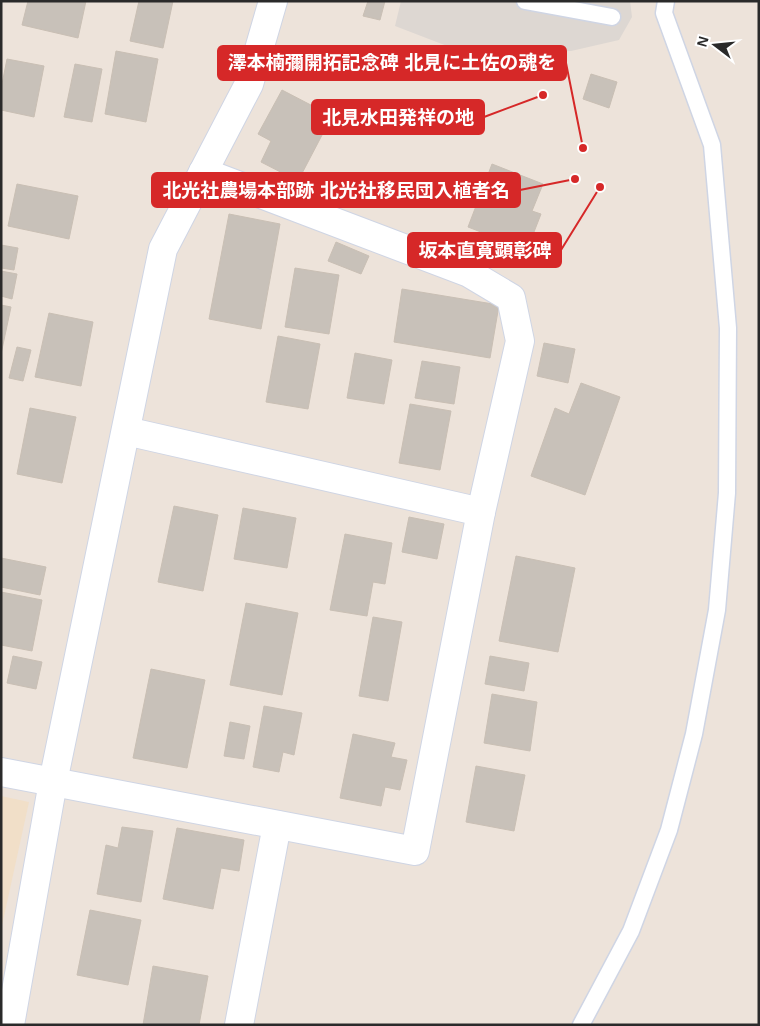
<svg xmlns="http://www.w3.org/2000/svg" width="760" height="1026" font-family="Helvetica,'Noto Sans JP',sans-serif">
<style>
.education{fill:#f1dfc8}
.plaza{fill:#ddd7d2}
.building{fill:#c8c1b9;stroke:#c9bfb4}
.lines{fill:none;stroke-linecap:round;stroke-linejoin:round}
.service-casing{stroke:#cfd5e4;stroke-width:19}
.minor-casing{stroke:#cfd5e4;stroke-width:30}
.service{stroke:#fff;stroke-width:16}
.minor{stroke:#fff;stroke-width:28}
.leader{fill:none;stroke:#d62828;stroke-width:2}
.callout-dot{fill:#d62828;stroke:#fff;stroke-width:2}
.callout{fill:#d62828;stroke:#d62828;stroke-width:2}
.callout-label{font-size:19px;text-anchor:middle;font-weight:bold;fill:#fff}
</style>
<rect width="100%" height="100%" fill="#ede3da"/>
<path class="education" d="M1,796l28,6 -28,128z"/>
<path class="plaza" d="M401,1h229l2,16 -13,23 -48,11 -103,3 -73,-28z"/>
<g class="building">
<path d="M28,1h58l-8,37 -56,-13z"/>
<path d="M139,1h34l-10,47 -33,-7z"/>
<path d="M368,1h17l-5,19 -17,-4z"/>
<path d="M116,51l42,8 -12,63 -41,-8z"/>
<path d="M7,59l37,7 -10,51 -33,-7v-21z"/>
<path d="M75,64l27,5 -10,53 -28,-5z"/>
<path d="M591,74l26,8 -8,26 -26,-9z"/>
<path d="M282,90l50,26 -34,65 -37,-19 10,-21 -13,-7z"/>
<path d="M492,164l51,20 -11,27 9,3 -14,36 -59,-23z"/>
<path d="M17,184l61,12 -9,43 -61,-13z"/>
<path d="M229,214l51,10 -19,105 -52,-10z"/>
<path d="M336,242l33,14 -8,18 -33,-13z"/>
<path d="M1,245l17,3 -4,22 -13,-2z"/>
<path d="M295,268l44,7 -10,59 -44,-7z"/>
<path d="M1,271l16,3 -5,25 -11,-3z"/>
<path d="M402,289l97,16 -9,53 -96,-16z"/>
<path d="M1,305l10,2 -10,47z"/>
<path d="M49,313l44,9 -12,64 -46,-9z"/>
<path d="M278,336l42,8 -12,65 -42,-7z"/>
<path d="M544,343l31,6 -7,34 -31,-7z"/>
<path d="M17,347l14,3 -8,31 -14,-3z"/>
<path d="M355,353l37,7 -8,44 -37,-6z"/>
<path d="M422,361l38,6 -6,37 -39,-6z"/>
<path d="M581,383l39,14 -35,98 -54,-19 24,-68 14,6z"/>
<path d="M410,404l41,7 -11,59 -41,-7z"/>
<path d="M30,408l46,9 -14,66 -45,-9z"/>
<path d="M174,506l44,9 -15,76 -45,-9z"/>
<path d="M243,508l53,10 -9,50 -53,-9z"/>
<path d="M409,517l35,7 -7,35 -35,-7z"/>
<path d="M345,534l47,9 -7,41 -12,-2 -6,34 -37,-6z"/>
<path d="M516,556l59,12 -17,84 -59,-11z"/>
<path d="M1,558l45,9 -6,28 -39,-8z"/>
<path d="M1,592l41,8 -10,51 -31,-6z"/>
<path d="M246,603l52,10 -16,82 -52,-10z"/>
<path d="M373,617l29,5 -14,79 -29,-5z"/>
<path d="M13,656l29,6 -6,27 -29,-6z"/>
<path d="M490,656l39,7 -5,28 -39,-7z"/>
<path d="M151,669l54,11 -18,88 -54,-10z"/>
<path d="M492,694l45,8 -7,49 -46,-8z"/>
<path d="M264,706l38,7 -8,42 -11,-3 -4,20 -26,-5z"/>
<path d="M230,722l20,4 -6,33 -20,-3z"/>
<path d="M353,734l42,9 -4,14 16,3 -7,30 -15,-3 -4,19 -41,-8z"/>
<path d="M476,766l49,9 -11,56 -48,-9z"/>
<path d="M122,827l31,4 -12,71 -44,-8 9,-49 12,3z"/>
<path d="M177,828l67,12 -5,31 -18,-3 -8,41 -50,-10z"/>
<path d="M90,910l51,10 -13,65 -51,-10z"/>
<path d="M153,966l55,10 -9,49h-56z"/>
</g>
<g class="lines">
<defs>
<g id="service">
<path d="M525,1l87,16"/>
<path d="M581,1025l50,-94 38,-101 25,-96 23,-124 10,-117 1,-165 -16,-183 -48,-132 2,-12"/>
</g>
<g id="minor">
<path d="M126,431l355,81"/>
<path d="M1,772l414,79 66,-339 39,-171 -9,-43 -42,-25 -266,-101"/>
<path d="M10,1025l43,-243 110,-533 86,-165 24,-83"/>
<path d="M239,1025l38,-200"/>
</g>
</defs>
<use href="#service" class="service-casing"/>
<use href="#minor" class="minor-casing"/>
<use href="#service" class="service"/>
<use href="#minor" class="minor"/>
</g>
<path class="leader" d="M583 148L566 63M543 95L484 117M575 179L520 190M600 187L561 250"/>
<g class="callout-dot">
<circle cx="583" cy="148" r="5"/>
<circle cx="543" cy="95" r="5"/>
<circle cx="575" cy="179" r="5"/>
<circle cx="600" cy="187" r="5"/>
</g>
<g class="callout">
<rect x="218" y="46" width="348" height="34" rx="5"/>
<rect x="312" y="100" width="172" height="34" rx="5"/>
<rect x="152" y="173" width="368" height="34" rx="5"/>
<rect x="408" y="233" width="153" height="34" rx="5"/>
</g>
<g class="callout-label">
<text x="392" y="69">澤本楠彌開拓記念碑 北見に土佐の魂を</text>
<text x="398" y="124">北見水田発祥の地</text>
<text x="336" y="197">北光社農場本部跡 北光社移民団入植者名</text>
<text x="485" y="257">坂本直寛顕彰碑</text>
</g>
<rect width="760" height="1026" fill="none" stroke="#2a2a2a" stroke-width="5"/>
<g transform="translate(715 45) rotate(286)" stroke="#ffffff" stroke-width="4" paint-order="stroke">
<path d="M0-4L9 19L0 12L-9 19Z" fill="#2a2a2a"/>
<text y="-8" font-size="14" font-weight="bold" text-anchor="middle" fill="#2a2a2a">N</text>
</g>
</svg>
